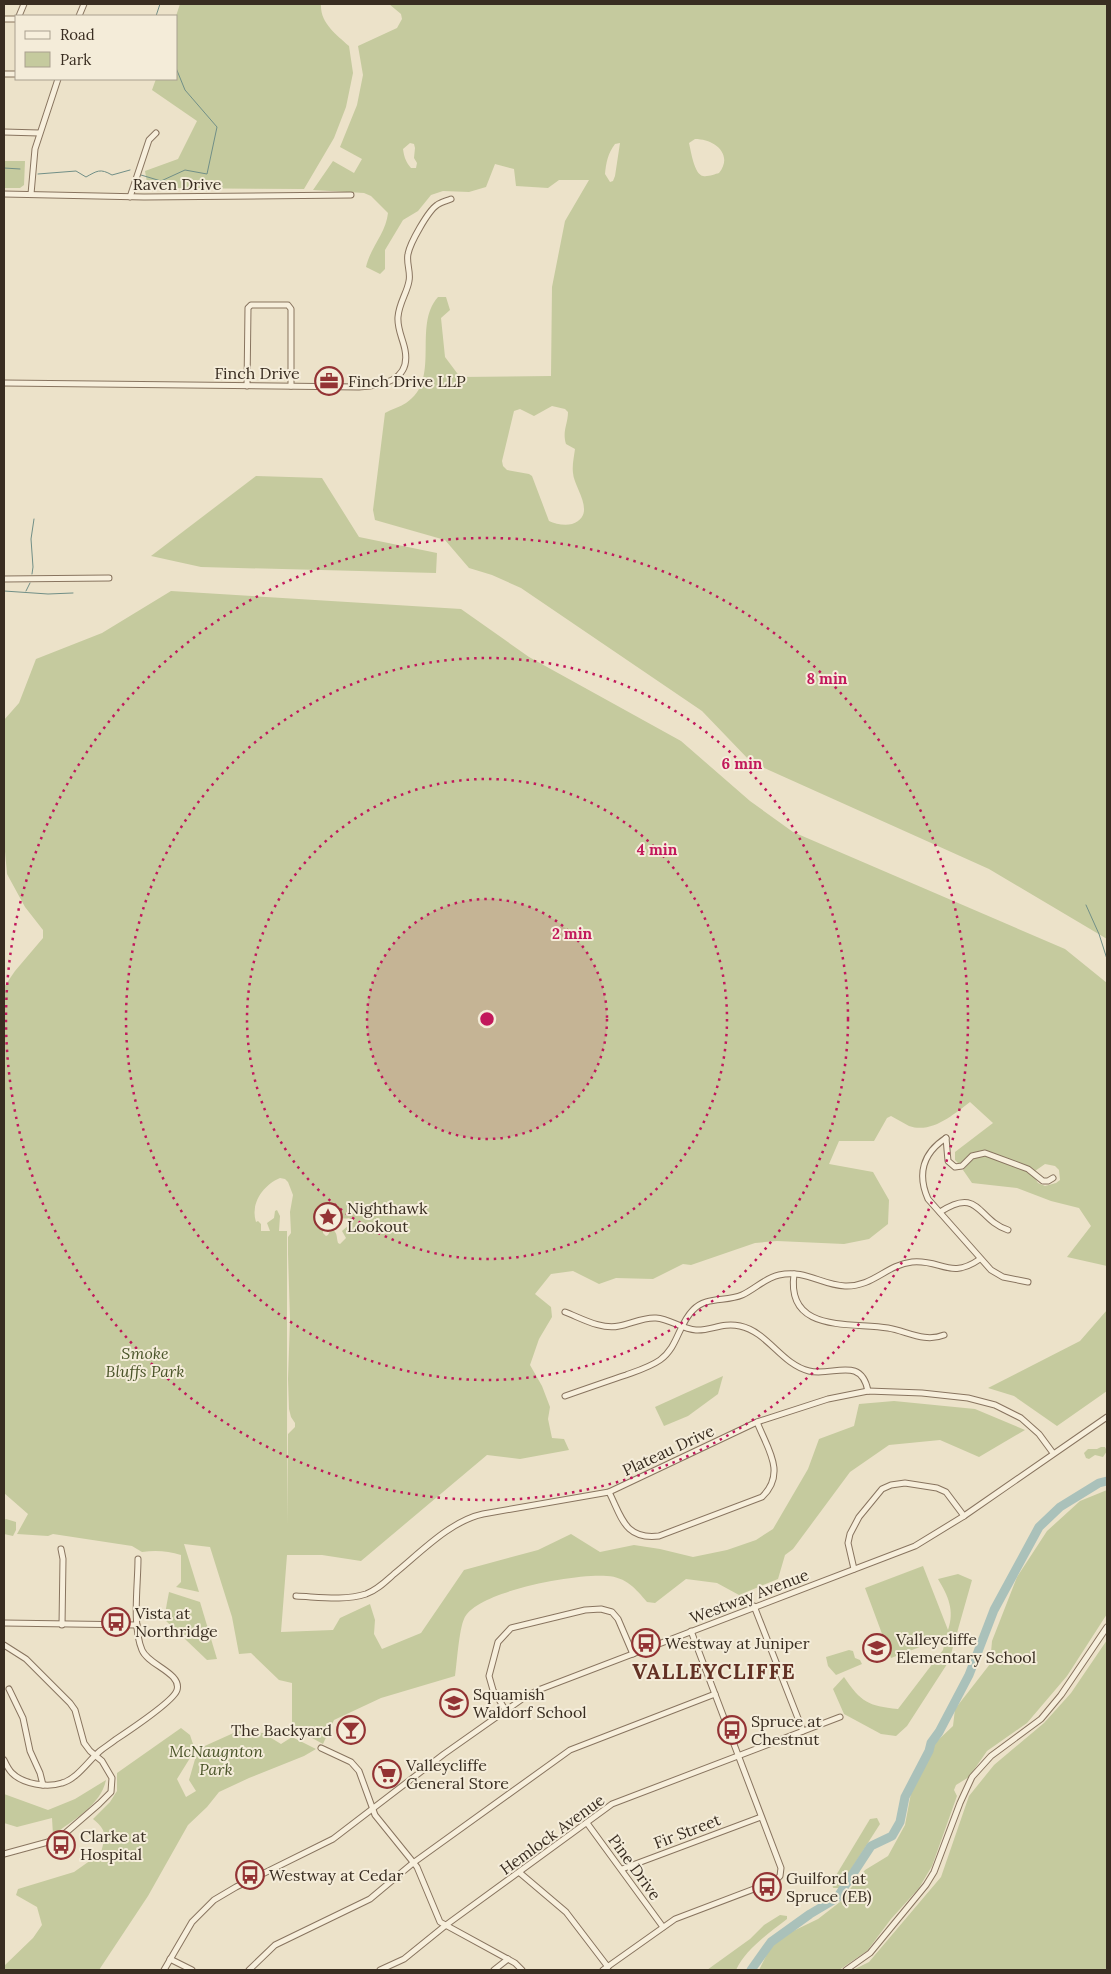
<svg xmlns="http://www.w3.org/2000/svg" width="1111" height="1974" font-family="Lora,serif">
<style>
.green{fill:#c5ca9e;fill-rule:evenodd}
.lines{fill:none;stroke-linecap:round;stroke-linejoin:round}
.stream{stroke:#718f87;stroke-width:1}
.river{stroke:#aac1ba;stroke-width:9}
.minor-casing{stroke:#88745f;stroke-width:7}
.minor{stroke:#f7efdc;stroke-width:5}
.ring{fill:none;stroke:#c2185b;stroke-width:2.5;stroke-dasharray:2.5 5}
.labels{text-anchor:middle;stroke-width:4;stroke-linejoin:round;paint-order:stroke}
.street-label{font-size:16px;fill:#392d21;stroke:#f4ecd9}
.poi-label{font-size:16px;fill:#392d21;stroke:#f4ecd9;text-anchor:start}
.park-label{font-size:16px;font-style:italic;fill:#4a5429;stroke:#f4ecd9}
.district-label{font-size:21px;font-weight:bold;letter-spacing:1px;fill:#633124;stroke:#f4ecd9}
.centre{fill:#c2185b;stroke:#f4ecd9;stroke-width:2.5}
.ring-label{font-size:15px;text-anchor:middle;font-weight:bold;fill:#c2185b;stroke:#f4ecd9;stroke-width:4;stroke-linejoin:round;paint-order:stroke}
</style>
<rect width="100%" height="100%" fill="#ece2c9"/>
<g class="green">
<path d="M180,4h141c-1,19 15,30 28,42l4,27 -7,34 -12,31 -30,51 -156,-1 -3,-17 33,-12 19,-38 -45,-31 4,-11h20v-63z"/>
<path d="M389,4h718v935l-118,-70 -238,-107 -49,-51 -181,-123 -29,-13 -23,-7 -24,-28 -70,-20 -2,-10 12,-97c7,-4 15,-6 21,-10 36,-23 6,-77 32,-106h8l4,13 -9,8 4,39 15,20 91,-1 1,-89 13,-66 24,-41h-30l-11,8 -32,-2 -2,-17 -19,-5 -9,23 -17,5 -26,-1 -12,4 -13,16 -15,9 -18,30v19l-5,5 -14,-7c4,-19 20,-34 22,-54l-17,-17 -7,-3 -51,-3 20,-29 21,12 8,-14 -22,-12 17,-42 6,-30 -5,-29 39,-18 5,-9 -1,-5zM695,139c19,0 39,15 24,34 -4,1 -11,4 -16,3 -9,-2 -12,-25 -14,-33zM410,143l4,1 1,4 -1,10 3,5 -1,5h-5c-5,-6 -7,-11 -8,-19zM620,143l-5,33 -2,5 -3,1 -5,-8c1,-11 3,-21 10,-30zM552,406l13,3 3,3c0,12 -6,19 -2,32l9,5c-1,8 -3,16 -2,24 1,15 25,42 -1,51 -7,2 -17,0 -23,-3l-17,-45 -3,-2 -22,-4 -4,-4 -1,-5 12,-50 6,-2 14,7z"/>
<path d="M4,161h21l-1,24 -4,3h-16z"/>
<path d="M256,476l66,2 37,59 78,16 -1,20 -235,-6 -50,-11z"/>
<path d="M171,591l290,18 68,48 152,84 69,60 43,31 272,117 42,34v283l-40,-9 24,-31 -12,-18 -28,-7 -34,-13 -45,-5 -9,-13 10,-11 7,-4h7l44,17 7,11 7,3 11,-3 4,-3 -1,-10 -4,-4 -10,-2 -10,7c-9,-6 -48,-22 -56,-20 -9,2 -13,9 -20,13l-4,-4v-8l38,-29 -23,-21c-16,12 -38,32 -61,24 -6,-3 -12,-7 -18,-10l-4,2 -13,23h-35l-10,23 44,8 16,28 -1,24 -19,15 -25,5 -67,-3 -22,2 -64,22 -8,-1 -30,15 -37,-1 -17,6 -26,-13 -22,3 -16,20 16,13 1,10 -13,22 -9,26 12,21 8,21 -2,12 4,19 12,1 5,11 -49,9 -33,-4 -126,106 -39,-6h-35l-6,77 52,-2 7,-12 30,-14 5,16 -1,14 8,15 39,-16 43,-63 74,-20 33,-16 29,18 34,-7 26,4 33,8 34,-7 29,-10 17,-11 35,-60 11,-30 35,-13 5,-22 35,-3 81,8 50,21 -46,27 -39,-17 -51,5 -39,27 -57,77 -8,6 -7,24 -39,16 -22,-12 -31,-4 -31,24 -8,-1c-11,-13 -21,-25 -40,-26 -29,-3 -132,15 -143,43 -5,11 -7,43 -9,57l-74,22 -47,22 -11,24 -31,-17v-44l-13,-3 -28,-27 -12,1 -7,-37 -22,-70 -26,-3 15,48 -23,-5 5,-5v-27c-13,-4 -25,-5 -39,-3l-10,-6 -79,-12 -5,2 -31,-2 11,-20 -24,-21v-506l11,-16 28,-33v-8l-18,-23 -18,-33 -3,-34v-120l15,-17 17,-44 66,-26zM280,1178l5,1 3,3 5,13 -3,17 1,21 -3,4v17l2,65 -2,60 1,30 2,8 4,6v4l-7,7 -1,91v-294h-8l1,-15 -3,-6 -2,1 -1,7 -7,5 3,8h-9v-7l-3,-3 -2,1c-6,-18 7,-37 24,-44zM329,1210h3c5,7 8,10 17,8l2,2 -1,4 -8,7 4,7 -6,6 -2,-1c-2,-7 0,-11 -7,-14l-3,6 -2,1 -3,-3 1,-17z"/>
<path d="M1107,1310v81l-50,35 -43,-30 -26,-8 92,-47z"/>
<path d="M723,1376l-5,18 -30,22 -24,10 -9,-19z"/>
<path d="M1101,1447h4l2,4 -4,6 -8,-2 -6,4 -3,-1 -2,-5 4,-4h9z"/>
<path d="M1107,1490v124l-40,62 -40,47 -40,28 -18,26 -13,8 -2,5 3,6 -25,70 -13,22 -28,31 -24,32 -28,19h-80l10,-20 5,-7 13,-9 31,-15 22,-17 25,-32 23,-14 17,-31 6,-32 24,-50 18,-17 2,-17 35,-45 2,-23 25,-64 30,-46 33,-30z"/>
<path d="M6,1519l10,3v8l-3,6 -9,-2v-14z"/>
<path d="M923,1566l25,64c7,-20 0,-34 -10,-51l20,-5 14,6 -23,81 -42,65 -11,10 -15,-2 -37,-20 -11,-25 11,-12c17,25 24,29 54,32l45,-59 3,-13 -55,21 -26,-70z"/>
<path d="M169,1592l31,10 17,57 -10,1 -43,-41z"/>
<path d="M1107,1640v330h-254l16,-8 72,-85 28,-81 25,-31 50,-42 27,-30z"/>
<path d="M849,1650l4,1 2,7 5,2 2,4 -26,11 -8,-9 -2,-9z"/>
<path d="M181,1728l9,7 5,15 -18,29 9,18 10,-6 -7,-11 9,-31 40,-18 25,2 18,11 11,-7 24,12 -12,7 -55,22 -30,14 -12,15 -19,18 -40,71 -49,74h-95v-4l29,-28 9,-13 -5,-18 -21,-12 2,-6 56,-17 27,-19c4,-17 7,-22 -8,-34l17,-17 7,-11v-18z"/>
<path d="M106,1780c-5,25 -34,41 -53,55l-1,-17 -35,9 -13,-4v-29l44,16 27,-11z"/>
<path d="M877,1818l3,6 -41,64h-6l-1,-6 38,-63z"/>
<path d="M780,1915l7,1v3c-18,14 -41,30 -51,51h-29l43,-31 14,-14z"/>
</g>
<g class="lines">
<g class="stream">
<path d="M156,16l4,-12"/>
<path d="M4,168l16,1"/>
<path d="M38,174l38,-3 10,6c11,-6 14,-9 26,-2l18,-5"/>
<path d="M141,175l20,6 24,-11 22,4 10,-47 -32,-37 -9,-22"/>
<path d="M32,574l1,-7 -2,-28 3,-20"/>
<path d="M4,591l44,3 25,-1"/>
<path d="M26,591l4,-8"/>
<path d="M1086,905l13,29 8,25"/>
</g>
<path class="river" d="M751,1970l20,-28 39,-28 27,-16 34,-52 21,-10 8,-14 5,-25 24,-46 2,-8 8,-11 30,-57 25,-65 45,-83 21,-20 39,-24 8,-2"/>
<defs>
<g id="minor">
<path d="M19,16l5,-12"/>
<path d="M79,16l5,-12"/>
<path d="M4,19h12"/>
<path d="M4,74h12"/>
<path d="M4,132l35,1"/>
<path d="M4,194l140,3 207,-2"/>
<path d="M31,194l4,-45 23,-70"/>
<path d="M130,197l19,-57 7,-7"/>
<path d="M4,383l355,4c22,-1 52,-6 46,-37 -2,-11 -8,-21 -7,-33 1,-14 9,-24 11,-36 2,-9 -3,-18 -1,-27 2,-11 20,-43 29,-49 4,-3 9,-4 14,-6"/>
<path d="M247,386l1,-78 3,-3h37l3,4v77"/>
<path d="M4,579l105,-1"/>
<path d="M946,1138c-23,15 -29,36 -18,61l63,71 12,7 25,5"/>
<path d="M946,1138l2,23 7,6 7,-1 10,-10 13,-3 43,16 15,12h5l5,-3"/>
<path d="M940,1212c40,-26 37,8 68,18"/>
<path d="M794,1274c-8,59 55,48 94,54 19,3 36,15 56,7"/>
<path d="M565,1312c16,6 36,18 54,14 12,-2 24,-9 37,-8 14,1 26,11 40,12 15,1 26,-8 44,-4 28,6 41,38 69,45 23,6 52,-16 59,20"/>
<path d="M565,1396c20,-7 40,-14 61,-21 11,-4 24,-8 34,-15 18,-13 18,-35 33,-50 13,-14 33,-8 49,-15 13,-6 23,-17 37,-20 26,-6 42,10 66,11 28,1 41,-21 67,-24 29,-3 38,18 68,-3"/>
<path d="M609,1492c13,26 16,48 50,44l103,-39c25,-24 5,-49 -5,-75"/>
<path d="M61,1549l2,10 -1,66"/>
<path d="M854,1569l-6,-26 2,-9 9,-17 23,-28 9,-4 14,-2 32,5 9,4 18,24"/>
<path d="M296,1596c23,1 48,5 70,-2 11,-4 19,-12 28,-20 26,-21 56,-53 89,-60l126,-22 148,-70 71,-23 40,-8 54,2 46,5 27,7 26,13 18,16 14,19"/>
<path d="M754,1606l49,125"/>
<path d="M4,1623l133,2"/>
<path d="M4,1645l22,14 44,44 5,7 9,33 6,8 12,10 10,17 -1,14 -12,12 -37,32 -14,6 -44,12"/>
<path d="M9,1689l14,29 7,33 10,22 3,12"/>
<path d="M506,1711l-13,-21 -4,-14 9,-34 13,-14 74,-18 16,-1 11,3 6,7 15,35"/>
<path d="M321,1748l30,14 8,9 16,44 42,52 23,55 75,41 7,7"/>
<path d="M4,1760c2,4 4,9 8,13 11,11 35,15 50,10 15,-4 26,-22 38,-32 5,-4 10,-7 15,-11 12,-8 59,-39 62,-50 5,-17 -29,-25 -35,-40 -10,-24 -4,-65 -4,-91"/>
<path d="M587,1823l76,104"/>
<path d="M622,1869l139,-52"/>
<path d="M520,1873l46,39 42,55"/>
<path d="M170,1959l22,11"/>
<path d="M164,1970l28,-48 22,-22 22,-13 97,-48 111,-85 81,-57 16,-8 374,-143 49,-30 143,-99"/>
<path d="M249,1970l26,-25 95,-46 43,-36 157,-113 145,-56"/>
<path d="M380,1970l24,-11 42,-34 166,-121 228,-87"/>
<path d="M494,1970l14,-11"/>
<path d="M603,1970l72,-51 100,-38 5,-5 1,-8 -90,-237"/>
<path d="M846,1970l24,-17 56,-68 8,-13 26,-69 12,-26 19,-21 50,-37 20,-24 46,-68"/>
</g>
</defs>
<use href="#minor" class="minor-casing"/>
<use href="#minor" class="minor"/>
</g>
<circle cx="487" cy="1019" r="120" fill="#c2185b" fill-opacity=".12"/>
<g class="ring">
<circle cx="487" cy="1019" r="120"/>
<circle cx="487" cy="1019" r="240"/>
<circle cx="487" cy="1019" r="361"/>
<circle cx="487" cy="1019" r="481"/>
</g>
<defs>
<symbol id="office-ring" viewBox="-11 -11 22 22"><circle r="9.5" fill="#f4ecd9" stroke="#933334" stroke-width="1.5"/><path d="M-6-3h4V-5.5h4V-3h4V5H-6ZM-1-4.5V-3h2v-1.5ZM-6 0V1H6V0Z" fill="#933334"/></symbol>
<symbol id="sight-ring" viewBox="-11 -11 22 22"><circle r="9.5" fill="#f4ecd9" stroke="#933334" stroke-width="1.5"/><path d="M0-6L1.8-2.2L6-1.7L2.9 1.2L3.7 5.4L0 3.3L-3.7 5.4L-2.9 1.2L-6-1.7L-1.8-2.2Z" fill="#933334"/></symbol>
<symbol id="bus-ring" viewBox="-11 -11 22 22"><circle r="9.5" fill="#f4ecd9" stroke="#933334" stroke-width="1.5"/><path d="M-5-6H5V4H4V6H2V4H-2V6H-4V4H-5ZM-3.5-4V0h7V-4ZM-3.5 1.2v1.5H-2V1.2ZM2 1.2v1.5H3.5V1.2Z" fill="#933334"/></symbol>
<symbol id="school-ring" viewBox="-11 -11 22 22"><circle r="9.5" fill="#f4ecd9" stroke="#933334" stroke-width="1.5"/><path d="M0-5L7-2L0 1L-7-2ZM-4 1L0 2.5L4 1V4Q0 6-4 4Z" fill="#933334"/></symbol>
<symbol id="bar-ring" viewBox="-11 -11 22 22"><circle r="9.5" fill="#f4ecd9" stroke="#933334" stroke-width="1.5"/><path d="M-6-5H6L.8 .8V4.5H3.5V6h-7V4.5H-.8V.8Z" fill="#933334"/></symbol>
<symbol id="supermarket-ring" viewBox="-11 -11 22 22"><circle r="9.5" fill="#f4ecd9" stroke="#933334" stroke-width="1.5"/><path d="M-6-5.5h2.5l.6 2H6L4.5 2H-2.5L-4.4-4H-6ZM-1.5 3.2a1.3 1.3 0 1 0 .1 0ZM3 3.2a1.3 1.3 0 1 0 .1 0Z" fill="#933334"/></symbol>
</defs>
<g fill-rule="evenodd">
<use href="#office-ring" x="313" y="365" width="32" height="32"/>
<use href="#sight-ring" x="312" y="1201" width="32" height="32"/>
<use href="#bus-ring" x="100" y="1606" width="32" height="32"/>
<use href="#bus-ring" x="630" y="1627" width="32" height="32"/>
<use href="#school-ring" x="861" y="1632" width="32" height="32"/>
<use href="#school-ring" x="438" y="1687" width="32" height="32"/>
<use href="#bar-ring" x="335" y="1714" width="32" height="32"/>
<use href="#bus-ring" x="716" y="1714" width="32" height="32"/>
<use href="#supermarket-ring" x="371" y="1758" width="32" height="32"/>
<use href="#bus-ring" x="45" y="1829" width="32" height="32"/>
<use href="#bus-ring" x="234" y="1859" width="32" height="32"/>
<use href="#bus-ring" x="751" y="1871" width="32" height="32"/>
</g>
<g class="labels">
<g class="street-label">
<text x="177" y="190">Raven Drive</text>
<text x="257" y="379">Finch Drive</text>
<text transform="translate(668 1450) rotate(-25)" y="6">Plateau Drive</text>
<text transform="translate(749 1596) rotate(-21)" y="6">Westway Avenue</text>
<text transform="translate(687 1831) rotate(-21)" y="6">Fir Street</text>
<text transform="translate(552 1834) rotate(-36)" y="6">Hemlock Avenue</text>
<text transform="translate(635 1867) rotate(54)" y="6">Pine Drive</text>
</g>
<g class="poi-label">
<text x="348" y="387">Finch Drive LLP</text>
<text x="347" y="1214">Nighthawk<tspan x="347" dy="18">Lookout</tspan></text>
<text x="135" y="1619">Vista at<tspan x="135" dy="18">Northridge</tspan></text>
<text x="896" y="1645">Valleycliffe<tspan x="896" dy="18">Elementary School</tspan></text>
<text x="665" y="1649">Westway at Juniper</text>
<text x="473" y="1700">Squamish<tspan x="473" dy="18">Waldorf School</tspan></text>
<text x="751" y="1727">Spruce at<tspan x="751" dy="18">Chestnut</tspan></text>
<text x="332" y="1736" text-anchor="end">The Backyard</text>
<text x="406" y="1771">Valleycliffe<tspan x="406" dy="18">General Store</tspan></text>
<text x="80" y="1842">Clarke at<tspan x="80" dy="18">Hospital</tspan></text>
<text x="269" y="1881">Westway at Cedar</text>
<text x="786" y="1884">Guilford at<tspan x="786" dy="18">Spruce (EB)</tspan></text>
</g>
<g class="park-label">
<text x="145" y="1359">Smoke<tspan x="145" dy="18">Bluffs Park</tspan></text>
<text x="216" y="1757">McNaugnton<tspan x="216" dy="18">Park</tspan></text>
</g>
<g class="district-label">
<text x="714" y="1679">VALLEYCLIFFE</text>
</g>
</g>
<circle cx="487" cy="1019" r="8" class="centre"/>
<g class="ring-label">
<text x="827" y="684">8 min</text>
<text x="742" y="769">6 min</text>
<text x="657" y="855">4 min</text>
<text x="572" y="939">2 min</text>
</g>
<rect width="1111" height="1974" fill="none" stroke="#392d21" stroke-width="10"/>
<rect x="15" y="15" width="162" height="65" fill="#f4ecd9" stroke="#a9a08f"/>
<rect x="25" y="31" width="25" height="8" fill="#f7efdc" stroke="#a9a08f"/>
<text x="60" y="40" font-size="15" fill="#392d21">Road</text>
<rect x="25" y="52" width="25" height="15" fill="#c5ca9e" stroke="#a9a08f"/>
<text x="60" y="65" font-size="15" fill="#392d21">Park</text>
</svg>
